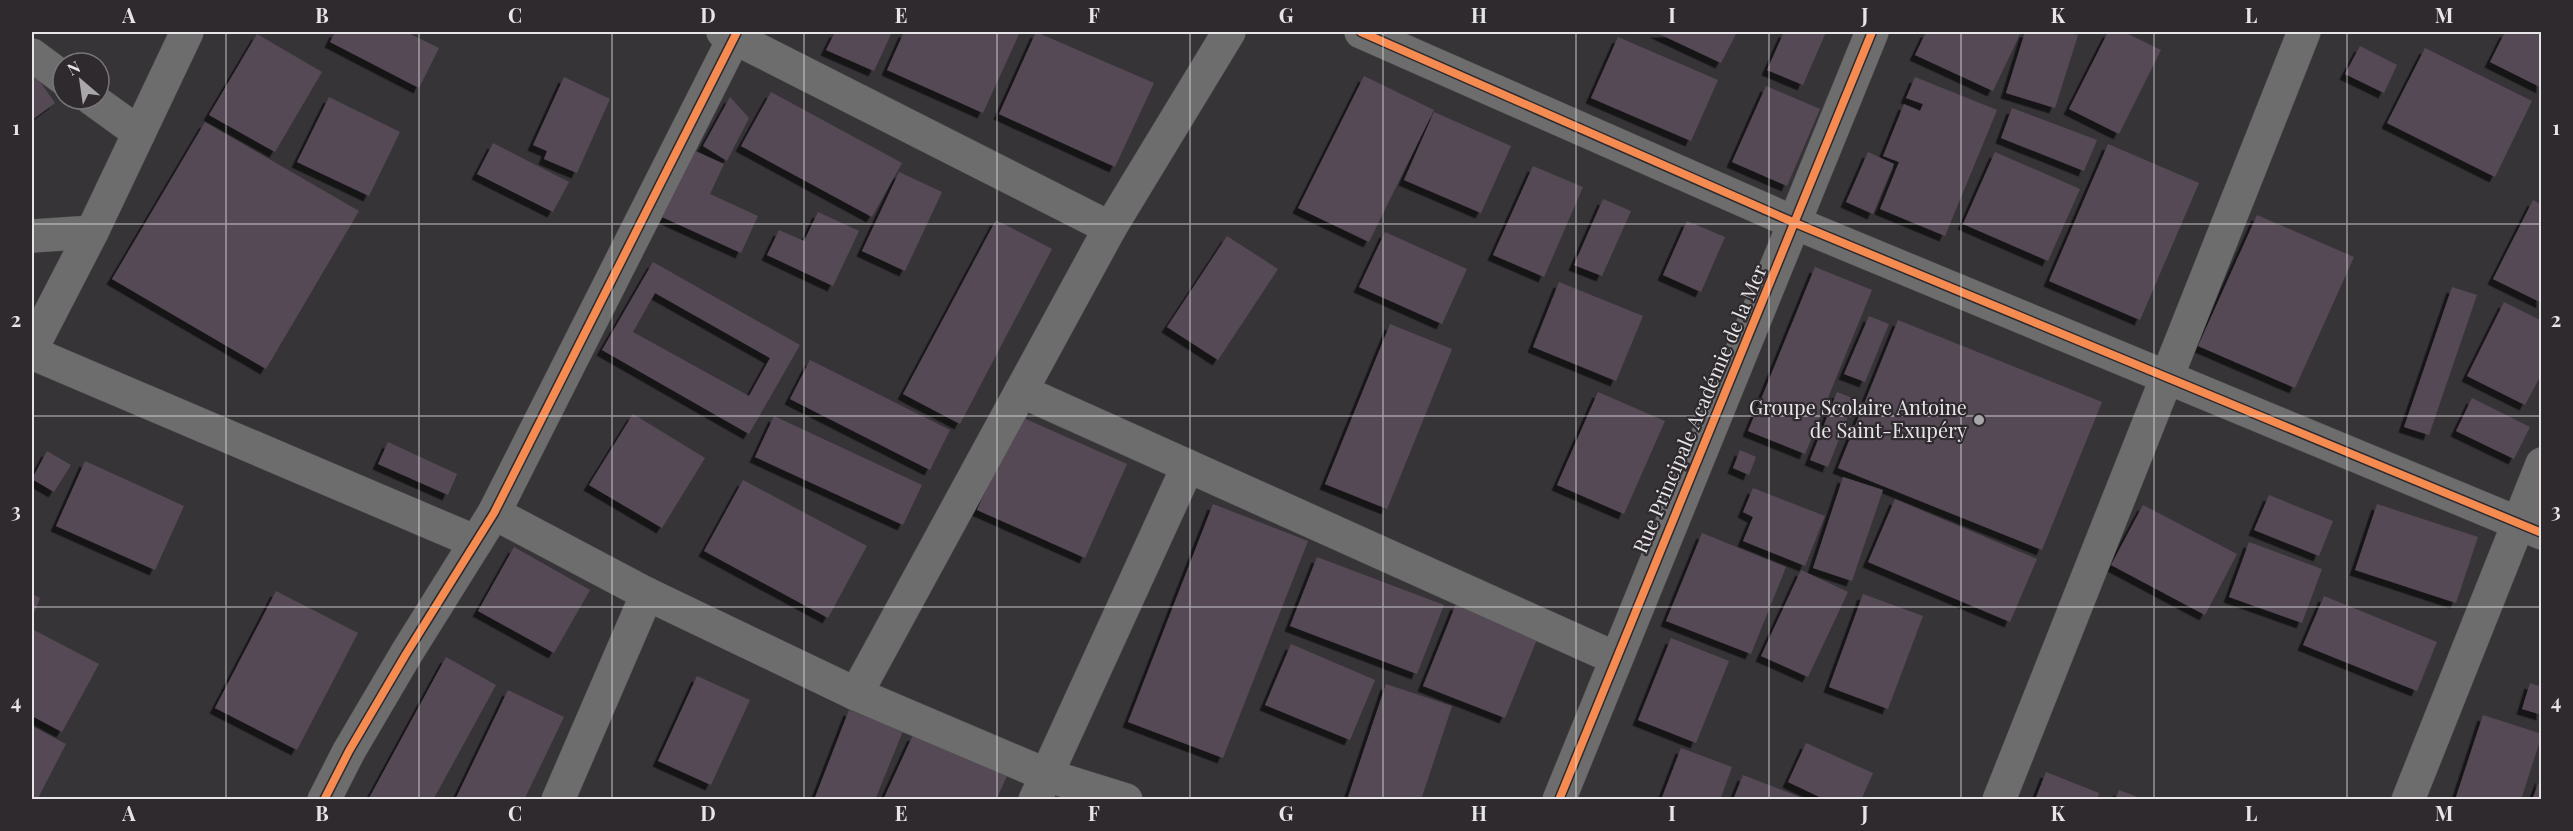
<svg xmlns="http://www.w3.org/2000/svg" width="2573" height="831" font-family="'Playfair Display',serif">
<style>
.building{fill:#564857;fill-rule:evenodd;filter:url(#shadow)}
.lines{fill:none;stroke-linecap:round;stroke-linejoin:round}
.minor-casing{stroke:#525152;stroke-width:34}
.minor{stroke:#6d6d6d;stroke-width:33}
.cycleway-casing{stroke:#2e2a2e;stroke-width:11}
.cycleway{stroke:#f68b52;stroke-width:8}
.grid{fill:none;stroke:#e7e5e8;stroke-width:1.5;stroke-opacity:0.55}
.poi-dot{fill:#a9a7aa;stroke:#2e2a2e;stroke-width:2}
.labels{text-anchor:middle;stroke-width:4.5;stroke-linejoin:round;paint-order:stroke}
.poi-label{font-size:20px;fill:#e7e5e8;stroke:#2e2a2e;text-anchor:end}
.street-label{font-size:20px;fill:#e7e5e8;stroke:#2e2a2e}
.neatline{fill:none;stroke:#e7e5e8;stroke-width:2}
.grid-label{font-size:20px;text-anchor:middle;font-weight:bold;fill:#e7e5e8}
</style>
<defs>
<filter id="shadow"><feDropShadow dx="-5.5" dy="5.5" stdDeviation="0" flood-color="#0009"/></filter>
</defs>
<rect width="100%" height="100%" fill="#373437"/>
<g class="building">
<path d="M335,32h71l33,16 -20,40 -89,-46z"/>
<path d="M835,32h57l-18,39 -48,-21z"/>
<path d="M904,32h116l-37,81 -96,-43z"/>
<path d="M1036,32l118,51 -39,84 -116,-53z"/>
<path d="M1655,32h82l-16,31z"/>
<path d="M1784,32h42l-23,53 -36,-15z"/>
<path d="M1926,32h95l-28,59 -78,-36z"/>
<path d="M2025,32h42l11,3 -23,73 -49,-15z"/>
<path d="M2108,32h16l37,18 -42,84 -50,-25z"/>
<path d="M2505,32h37v56l-52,-26z"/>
<path d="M257,34l65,38 -47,80 -66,-37z"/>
<path d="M1618,37l100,43 -27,61 -100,-43z"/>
<path d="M2360,46l37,19 -13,28 -39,-19z"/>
<path d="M2425,48l107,53 -37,76 -108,-54z"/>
<path d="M32,70l23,33 -23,17z"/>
<path d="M1364,76l70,34 -65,132 -71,-34z"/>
<path d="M564,77l46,22 -33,74 -33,-14 3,-8 -14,-6z"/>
<path d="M1915,77l82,33 -52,126 -65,-27 19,-47 -16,-6 21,-52 16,7 3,-7 -17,-6z"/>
<path d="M1766,86l54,23 -33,77 -55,-24z"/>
<path d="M771,92l131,71 -30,54 -131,-71z"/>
<path d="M329,97l71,35 -31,64 -72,-34z"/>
<path d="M730,97l19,21 -22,43 -24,-15z"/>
<path d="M2012,108l85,32 -13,31 -83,-33z"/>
<path d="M1434,112l77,34 -30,67 -77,-33z"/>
<path d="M205,122l154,89 -93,158 -154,-90z"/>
<path d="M493,143l76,39 -16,30 -76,-38z"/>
<path d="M2108,144l91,39 -59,137 -91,-39z"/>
<path d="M693,150l31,14 -14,30 48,22 -17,37 -79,-36z"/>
<path d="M1868,152l26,12 -21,50 -27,-12z"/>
<path d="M1995,152l85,37 -32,72 -85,-37z"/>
<path d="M1533,166l50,21 -39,90 -51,-22z"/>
<path d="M899,172l43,20 -37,79 -43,-20z"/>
<path d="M1603,199l28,12 -29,65 -28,-11z"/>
<path d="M2533,200l9,5v98l-49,-24z"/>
<path d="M818,212l41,19 -26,55 -66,-31 12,-25 25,11z"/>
<path d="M2257,215l97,42 -59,131 -97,-42z"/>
<path d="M996,220l56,29 -92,175 -57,-30z"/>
<path d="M1687,221l38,16 -24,55 -38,-17z"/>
<path d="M1385,232l82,37 -25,55 -83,-37z"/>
<path d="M1227,236l51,33 -60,91 -51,-33z"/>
<path d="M653,262l147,83 -51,89 -147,-84zM655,293l115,65 -21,38 -116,-64z"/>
<path d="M1815,267l57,23 -67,164 -57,-23z"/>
<path d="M1559,282l84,34 -27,65 -83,-34z"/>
<path d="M2452,287l25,8 -48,140 -25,-8z"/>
<path d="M2504,302l38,19v52l-17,32 -58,-29z"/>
<path d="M1869,316l20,8 -24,58 -21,-8z"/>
<path d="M1898,320l204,82 -60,148 -204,-82z"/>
<path d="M1390,324l62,25 -65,160 -62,-25z"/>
<path d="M810,360l140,70 -20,40 -140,-71z"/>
<path d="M1598,392l67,29 -41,93 -67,-29z"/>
<path d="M1837,392l18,7 -27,68 -18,-7z"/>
<path d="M2472,398l58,29 -16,32 -58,-28z"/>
<path d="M633,414l72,44 -43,70 -73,-43z"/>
<path d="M774,416l148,69 -19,40 -148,-68z"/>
<path d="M1019,416l108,48 -42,94 -108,-48z"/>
<path d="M388,442l69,32 -9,21 -70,-31z"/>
<path d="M1740,450l16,7 -7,18 -16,-7z"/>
<path d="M47,451l24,14 -17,27 -22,-13z"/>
<path d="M85,461l99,45 -29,64 -99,-44z"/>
<path d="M1843,477l40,13 -31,91 -39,-13z"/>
<path d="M743,480l124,66 -39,72 -124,-67z"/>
<path d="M1753,488l72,28 -20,50 -62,-25 10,-24 -10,-5z"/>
<path d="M2269,495l64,26 -14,35 -65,-26z"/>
<path d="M1895,499l142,60 -27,63 -142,-60z"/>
<path d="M1213,504l95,37 -85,217 -95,-36z"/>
<path d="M2377,504l101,33 -22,66 -101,-33z"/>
<path d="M2143,505l94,49 -32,61 -94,-50z"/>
<path d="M1702,533l84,34 -35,87 -85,-33z"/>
<path d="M2249,542l73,27 -20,54 -73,-26z"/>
<path d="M514,547l76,43 -36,63 -76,-42z"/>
<path d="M1317,557l127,48 -27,69 -127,-48z"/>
<path d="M1801,570l47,22 -40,85 -47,-21z"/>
<path d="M276,591l82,42 -61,117 -82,-42z"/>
<path d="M32,594l8,4 -8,20z"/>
<path d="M1863,594l60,22 -35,93 -59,-22z"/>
<path d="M2324,596l113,46 -20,49 -114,-46z"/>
<path d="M1456,604l82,33 -33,81 -82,-32z"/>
<path d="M32,629l67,35 -37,68 -30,-16z"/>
<path d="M1671,638l58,23 -33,82 -58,-23z"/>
<path d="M1291,644l84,36 -25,60 -85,-35z"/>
<path d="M446,657l50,28 -63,115h-65z"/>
<path d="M697,676l53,24 -39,85 -53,-24z"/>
<path d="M2530,683l12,4v28l-20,-6z"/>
<path d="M1386,684l66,22 -31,94h-74z"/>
<path d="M508,690l56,27 -40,83h-69z"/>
<path d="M849,710l54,21 -28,69h-61z"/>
<path d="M2483,715l59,19 -21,66h-66z"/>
<path d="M32,726l34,18 -29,56h-5z"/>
<path d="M913,735l94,41 -11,24h-113z"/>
<path d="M1806,743l67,30 -12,27h-35l-38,-18z"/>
<path d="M1681,748l51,19 -12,33h-59z"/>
<path d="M2046,772l53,21 -2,7h-62z"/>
<path d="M1743,775l62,24v1h-72z"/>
<path d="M2541,777l1,23h-10z"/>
<path d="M2119,790l24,9v1h-28z"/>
</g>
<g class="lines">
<defs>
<g id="minor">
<path d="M723,32l387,196"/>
<path d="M1361,32l434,191 747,310"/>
<path d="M32,55l31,23"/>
<path d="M92,99l47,34"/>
<path d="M32,236l60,-4"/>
<path d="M32,348l60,-116 95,-200"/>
<path d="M32,353l444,189"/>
<path d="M1021,391l594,267"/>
<path d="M494,513l153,81 209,100 193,82 77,24"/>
<path d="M856,694l254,-466 119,-196"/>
<path d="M324,800l25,-49 57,-97 88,-141 243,-481"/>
<path d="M558,800l89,-206"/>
<path d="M1035,800l153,-334"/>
<path d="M1559,800l313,-768"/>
<path d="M1999,800l305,-768"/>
<path d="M2408,800l134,-336"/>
</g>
</defs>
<use href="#minor" class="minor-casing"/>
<use href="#minor" class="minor"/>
<defs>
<g id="cycleway">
<path d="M1361,32l434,191 747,310"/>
<path d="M324,800l25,-49 57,-97 88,-141 243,-481"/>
<path d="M1559,800l313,-768"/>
</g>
</defs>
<use href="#cycleway" class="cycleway-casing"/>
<use href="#cycleway" class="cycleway"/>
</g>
<path class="grid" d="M226,32v768M419,32v768M612,32v768M804,32v768M997,32v768M1190,32v768M1383,32v768M1576,32v768M1769,32v768M1961,32v768M2154,32v768M2347,32v768M32,224h2510M32,416h2510M32,607h2510"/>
<circle class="poi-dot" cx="1979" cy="420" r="6"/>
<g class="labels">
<g class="poi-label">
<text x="1967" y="415">Groupe Scolaire Antoine<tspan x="1967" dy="23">de Saint-Exupéry</tspan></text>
</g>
<g class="street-label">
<text transform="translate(1700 409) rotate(-67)" y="7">Rue Principale Académie de la Mer</text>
</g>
</g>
<rect width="2573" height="831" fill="none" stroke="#2e2a2e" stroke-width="66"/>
<g transform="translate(81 81) rotate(331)"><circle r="28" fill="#2e2a2e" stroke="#787578" stroke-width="1.5"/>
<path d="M0-4.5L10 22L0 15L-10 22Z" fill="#a9a7aa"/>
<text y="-9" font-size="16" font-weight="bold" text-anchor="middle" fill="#e7e5e8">N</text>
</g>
<rect x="33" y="33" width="2507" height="765" class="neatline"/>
<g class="grid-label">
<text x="129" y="23">A</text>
<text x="322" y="23">B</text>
<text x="515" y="23">C</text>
<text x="708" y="23">D</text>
<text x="901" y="23">E</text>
<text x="1094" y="23">F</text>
<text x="1286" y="23">G</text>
<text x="1479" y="23">H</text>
<text x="1672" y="23">I</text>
<text x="1865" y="23">J</text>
<text x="2058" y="23">K</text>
<text x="2251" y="23">L</text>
<text x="2444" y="23">M</text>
<text x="16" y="135">1</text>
<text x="2556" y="135">1</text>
<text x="16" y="327">2</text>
<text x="2556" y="327">2</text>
<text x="16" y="518">3</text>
<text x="2556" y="518">3</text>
<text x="16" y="709">4</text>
<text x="2556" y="709">4</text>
<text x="129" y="821">A</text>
<text x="322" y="821">B</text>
<text x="515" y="821">C</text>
<text x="708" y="821">D</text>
<text x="901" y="821">E</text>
<text x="1094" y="821">F</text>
<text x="1286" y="821">G</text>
<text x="1479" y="821">H</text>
<text x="1672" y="821">I</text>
<text x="1865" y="821">J</text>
<text x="2058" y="821">K</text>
<text x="2251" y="821">L</text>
<text x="2444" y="821">M</text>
</g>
</svg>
